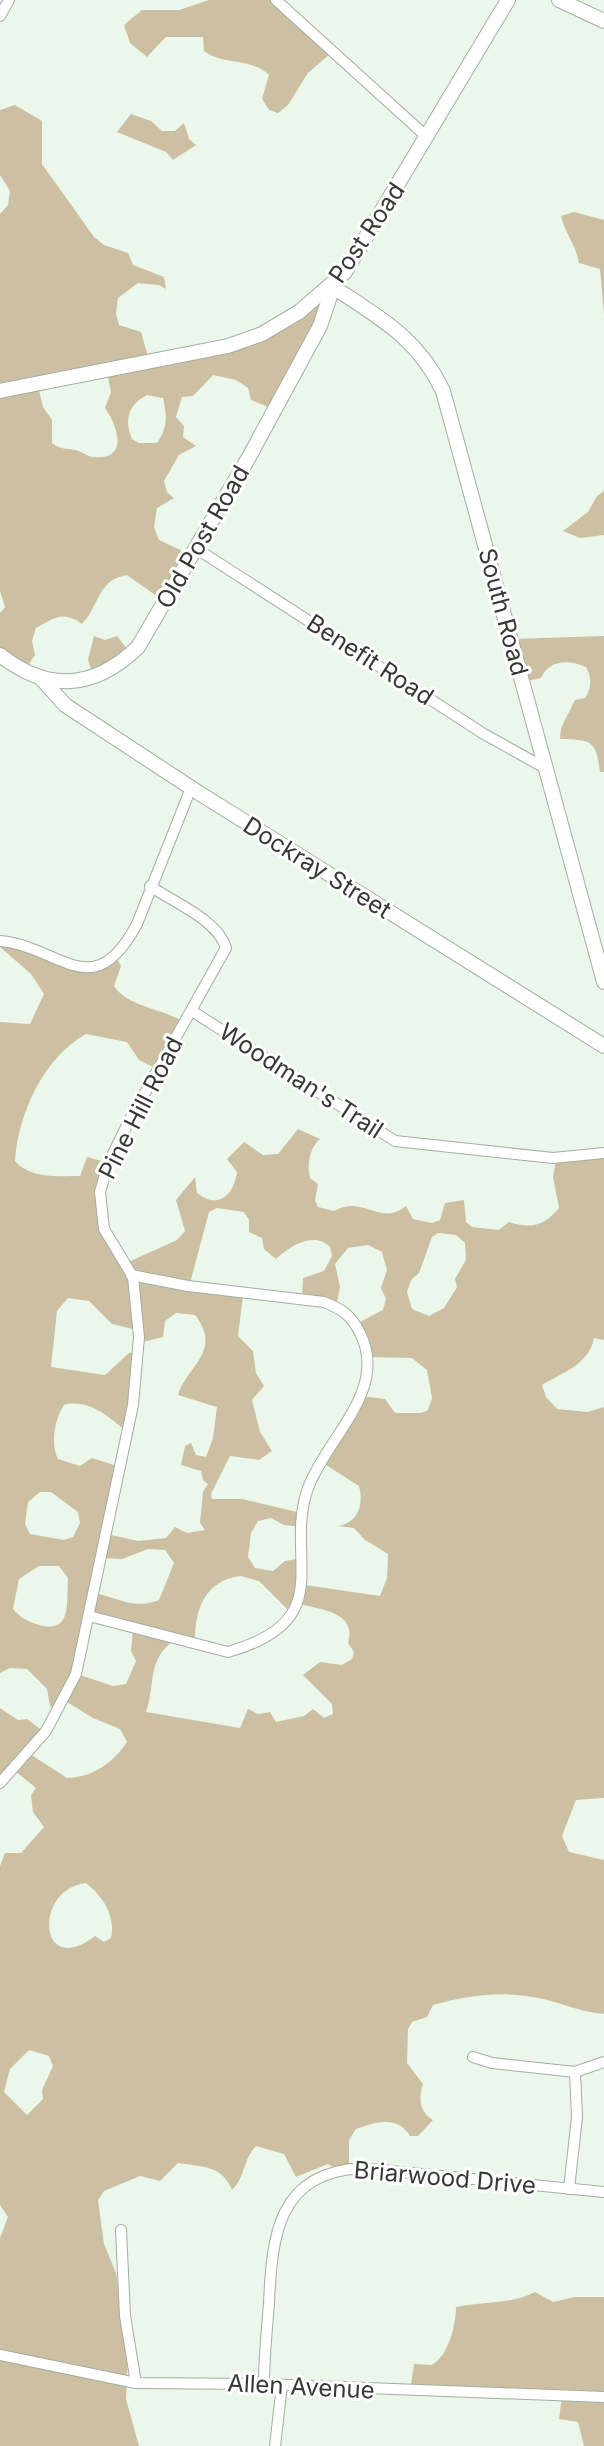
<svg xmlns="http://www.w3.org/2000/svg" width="604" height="2446" font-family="Inter,sans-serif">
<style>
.green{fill:#cdc0a2;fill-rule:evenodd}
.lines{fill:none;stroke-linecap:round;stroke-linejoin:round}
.street-casing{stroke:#a3aea2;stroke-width:12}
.secondary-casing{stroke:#a3aea2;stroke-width:16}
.street{stroke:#fff;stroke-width:10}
.secondary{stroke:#fff;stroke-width:14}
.labels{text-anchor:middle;stroke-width:6;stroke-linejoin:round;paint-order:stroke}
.street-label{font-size:24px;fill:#363a35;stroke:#fff}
</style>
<rect width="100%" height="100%" fill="#ebf7ea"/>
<g class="green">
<path d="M209,0h65l56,54 -22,19 -20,32 -10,8 -9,-3 -7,-11 7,-24c-18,-18 -45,-9 -65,-24l-1,-14h-37l-19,20 -17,-14 -6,-18 18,-15h37z"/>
<path d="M15,105l27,16v43l52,73 10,8 24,8 5,12 31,12 2,12 -7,-4 -21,-2 -20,15 -2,16 3,11 22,7 8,28 76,-12 105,-57 -57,118 -22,-9 -3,-12 -12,-8 -23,-5 -20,21 -11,1 -6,20 8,9 -1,11 13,9 -17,9 -15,26 3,11 7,6 -17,10 -3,19 5,13 34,16 -28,46 -38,-27c-30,5 -27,30 -45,49 -19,-14 -28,-6 -46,4l-4,13 3,14 -12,18 -23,-17v-43l5,-6 -5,-16v-377l8,-9 2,-14 -10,-16v-65zM107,372l4,20 -6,16c12,17 25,52 -11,49 -7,0 -11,-5 -18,-7 -10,-2 -15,0 -24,-7v-23l-9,-13 -5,-21zM147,395l16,3c4,18 5,29 -6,45h-18l-7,-4c-8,-19 -4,-34 15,-44z"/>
<path d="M131,114l20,7 11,10h13l9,-8 5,16 7,6 -23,15 -7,-8 -49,-20z"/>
<path d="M574,212l30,8v94l-4,-45 -21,-6c-3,-18 -14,-30 -18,-47z"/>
<path d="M604,491v44l-24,3 -17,-7 25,-19 9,-16z"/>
<path d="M94,636l11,4 12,-4 14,18 -37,23 -6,-17z"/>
<path d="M604,636v136h-4c-4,-32 -8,-32 -40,-33l1,-11 14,-28 10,-2c7,-11 7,-20 1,-31 -18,-8 -37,-7 -45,11l-18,4 -10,-43z"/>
<path d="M0,943l73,26 43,-12 5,9 -7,20c14,21 47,22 68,35l-25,48 -18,-9 -12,-18 -41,-8c-42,23 -68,80 -71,127 16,18 43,15 65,15l7,-19 22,6 -9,45 24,56 53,-24 8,-9 -9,-31 19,-23 2,16c21,17 37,2 40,-21l-10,-13 17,-17 19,13 15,-1 20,-25 22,10c-11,9 -13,27 -10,39l8,6 -3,16 3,7 16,4c30,-17 45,16 72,-5l7,13 19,4 8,-3 5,-17 19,-3 2,22 6,5 27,3 10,-8c22,7 35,4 50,-14l-6,-31 3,-17 48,-6v186l-10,-2c-5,26 -30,34 -52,47l4,12 11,12 30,3 17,-5v391l-28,2 -14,36 7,16 35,8v154c-22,-2 -40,-10 -61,-15 -38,-9 -73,-4 -110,6l-6,12 -15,5 -4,7 -1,34 16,21c-5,14 -3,29 10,36l-15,16h-8c-12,-21 -35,-14 -54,-7l-7,11v25l-8,7 -13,-8 -32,13 -12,-23 -28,-8c-13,13 -11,32 -24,44 -10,-25 -29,-23 -54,-27l-18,18 -20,-5 -36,15 -6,9 6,44 12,29 12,84 -2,42 13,47h-139v-208l8,-21 -8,-12v-339l5,-13h16l23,-26 -11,-15 -2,-17 5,-7 -21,-17 -15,14v-77l18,12 9,-1 16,12 -13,23 37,24c26,-1 46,-15 60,-36l-7,-13 -27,-11 -26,-16 -8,9 -9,-5 -3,-17 -20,-20 -17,-1 -10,5v-651l30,2 14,-30 -13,-20 -31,-27zM217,1208l27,4 5,8v12l13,6 2,11 12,10c14,-13 38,-28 54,-12l2,9 -8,15 -21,7 -1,21 34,9 4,-21 -5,-23 13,-16 20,-3 14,7 5,18 -6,18 5,11 -3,11 -27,14 13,33 43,1 15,12 5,28 -4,12 -7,3h-26l-10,-14 -24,-3 -38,67 36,23c5,19 -1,37 -21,40l16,2 11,12 23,14 -1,24 -7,18 -75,-11 -2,-27 -18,3 -12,10 -18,-3 -7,-11 3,-24 7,-12 13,-3 13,7 18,2 -1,-14 -59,-14h-30l-1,-5 19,-38 29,4 13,-9 -12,-19 -8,-32 12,-14 -8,-13 -3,-22 -15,-15 5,-40 -54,-9 20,-75zM438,1233l18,2 9,8 1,17 -11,19 2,8 -13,21 -15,8 -17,-7 -5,-17 4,-12 8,-7 13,-36zM68,1298l21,3 23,23 25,6 2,13 24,-6 2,-16 11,-8 19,2c28,36 -8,51 -17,80l39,12 -4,31 -7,19 -10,-2 -5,-12 -6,3 -4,19 20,6 2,9 5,4 -5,8 -3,31 5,7 -18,3 -12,-6 -9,11 -28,3 -31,-7 13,-67 -28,-9 -12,8 -22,-7c-8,-15 -3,-41 6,-54 24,-7 47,13 64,28l10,-80h-9l-24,22 -54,-8 6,-56zM40,1492h11l27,20 2,11 -7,14 -9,3 -34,-6 -5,-10 3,-22zM148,1549l17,1 9,13 -15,37c-25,10 -40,-2 -65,-7l8,-35 20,1zM39,1566h20l9,12c-2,24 5,56 -29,47 -12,-4 -17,-6 -26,-16l6,-30zM241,1576l18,5 32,32 9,-9c22,6 57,8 48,39l6,9 -2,7 -10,6 -22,-3 -17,13 29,29 1,10 -9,4 -11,-9 -9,7 -28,6 -6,-10 -12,2 -10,-5 -8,19 -94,-16c10,-27 0,-50 27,-71l22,4c-1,-32 8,-65 46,-69zM90,1617l43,13 -2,21 5,10 -10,23 -13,2 -36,-12zM86,1883c17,13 30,34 25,55l-7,4 -9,-6c-57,44 -62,-47 -9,-53zM29,2050l20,6 4,10 -11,24 1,9 -16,16 -23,-23 6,-23z"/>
<path d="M535,2292l18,10 22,-5h29v149h-20l-6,-24 -19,-3 3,-23 -152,-5 4,-27 17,1c17,-7 25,-40 25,-58 27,-6 55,-2 79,-15z"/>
</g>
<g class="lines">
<defs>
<g id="street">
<path d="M276,0l151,137"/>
<path d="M0,16l9,-16"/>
<path d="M197,549l287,185 61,34"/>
<path d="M0,941c60,5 93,66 137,-17l54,-136"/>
<path d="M192,1011l203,130 158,17 51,-5"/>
<path d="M89,1616l139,36c113,-32 55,-94 80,-164 19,-51 81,-98 52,-155 -9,-18 -18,-24 -36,-31l-136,-16 -57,-11"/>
<path d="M0,1783l46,-52 30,-57 57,-269 6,-68 -6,-60 -29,-48 -4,-37 8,-28 21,-43 97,-173c-8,-28 -53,-46 -76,-62"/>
<path d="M473,2057l19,6 83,9 29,-10"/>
<path d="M569,2189l8,-72 -2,-45"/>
<path d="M121,2230l4,86 11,67"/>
<path d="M0,2355l136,28 128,1 340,13"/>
<path d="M264,2384c0,-28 3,-54 5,-81 3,-68 9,-130 92,-135l243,24"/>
<path d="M275,2446l7,-61"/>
</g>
<g id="secondary">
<path d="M559,0l45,21"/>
<path d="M0,391l228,-45 34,-12 37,-22 46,-40 163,-272"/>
<path d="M0,655c48,38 95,34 138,-8l111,-190 71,-131 13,-39c47,31 85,51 110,104l161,591"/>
<path d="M40,677l25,28 134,88 405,253"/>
</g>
</defs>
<use href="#street" class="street-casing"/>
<use href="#secondary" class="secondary-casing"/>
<use href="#street" class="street"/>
<use href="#secondary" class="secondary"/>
</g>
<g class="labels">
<g class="street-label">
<text transform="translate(367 233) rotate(-56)" y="8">Post Road</text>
<text transform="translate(203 537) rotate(-60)" y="8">Old Post Road</text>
<text transform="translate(503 612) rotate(75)" y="8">South Road</text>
<text transform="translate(370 660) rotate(33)" y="8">Benefit Road</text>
<text transform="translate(317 868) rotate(32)" y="8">Dockray Street</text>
<text transform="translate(301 1081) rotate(33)" y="8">Woodman's Trail</text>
<text transform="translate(141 1108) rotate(-63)" y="8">Pine Hill Road</text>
<text transform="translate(445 2178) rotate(5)" y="8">Briarwood Drive</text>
<text transform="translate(301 2387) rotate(3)" y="8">Allen Avenue</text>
</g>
</g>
</svg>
